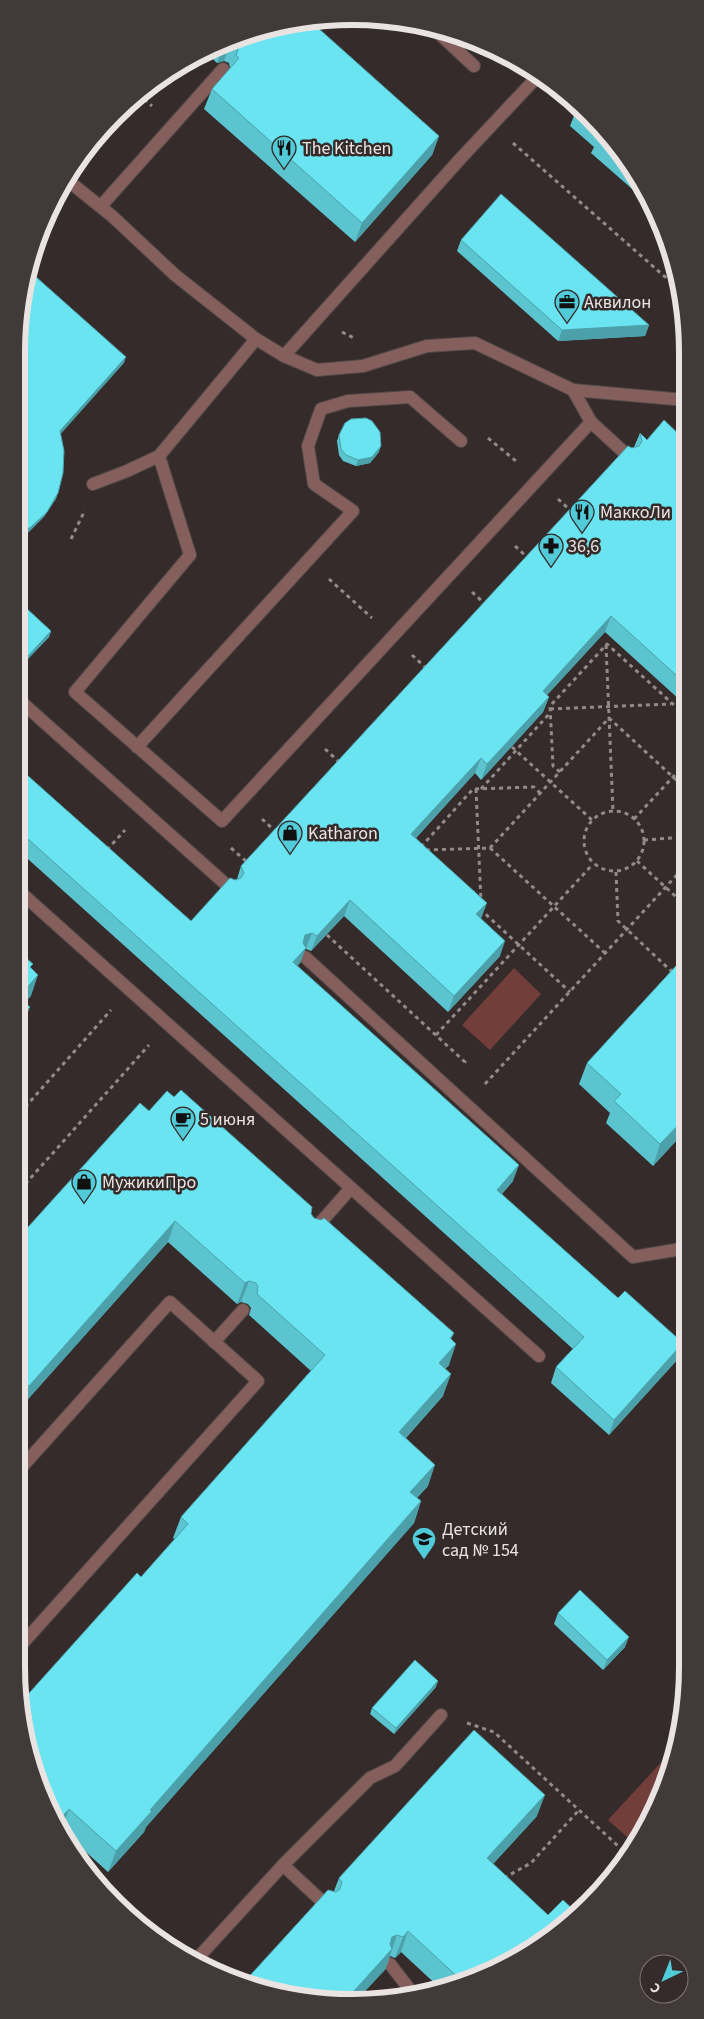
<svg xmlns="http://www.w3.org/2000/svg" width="704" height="2019" font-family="'Source Sans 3',sans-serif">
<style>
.green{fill:#713e3a}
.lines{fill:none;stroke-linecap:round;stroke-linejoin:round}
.service-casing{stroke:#514847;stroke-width:14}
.path{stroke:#928b8a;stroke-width:3;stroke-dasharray:4 4;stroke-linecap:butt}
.service{stroke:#845f5b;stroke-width:12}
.wall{fill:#5cc4cf}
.shaded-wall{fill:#4ba0a9}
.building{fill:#6be4f1;stroke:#4ba0a9}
.labels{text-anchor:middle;stroke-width:5;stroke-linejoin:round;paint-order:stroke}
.poi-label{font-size:18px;fill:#e9e3e2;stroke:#342b2a;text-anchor:start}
.rim{fill:none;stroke:#e9e3e2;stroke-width:6}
</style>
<rect width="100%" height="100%" fill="#342b2a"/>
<g class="green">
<path d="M514,968l27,26 -51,56 -28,-25z"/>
<path d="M678,1744l-2,10 -41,90 -27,-24z"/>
</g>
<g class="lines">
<defs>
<g id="service">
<path d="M431,26l43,40"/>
<path d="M66,179l46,37 63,59 81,64 28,17 33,14 46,-4 64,-20 48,-3 98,47 112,10"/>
<path d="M101,206l122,-137"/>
<path d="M284,356l177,-198 77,-82"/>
<path d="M573,390l18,32 37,34"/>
<path d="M159,456l31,99 -115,137 147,129 369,-399"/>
<path d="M93,484l34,-13 32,-15 97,-117"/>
<path d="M18,699l212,189"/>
<path d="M137,747l216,-236 -39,-27 -6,-38 13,-37 27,-8 62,-4 51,44"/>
<path d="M19,891l520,465"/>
<path d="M305,957l328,300 54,-9"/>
<path d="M314,1230l37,-42"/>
<path d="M214,1342l29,-32"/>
<path d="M21,1468l149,-166 88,79 -236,263"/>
<path d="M283,1865l43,40"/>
<path d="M194,1962l89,-97 87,-87 25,-12 46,-51"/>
<path d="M390,1964l24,31"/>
</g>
</defs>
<use href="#service" class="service-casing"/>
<g class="path">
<path d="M138,94l14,12"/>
<path d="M513,143l151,133 14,10"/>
<path d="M342,332l12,6"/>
<path d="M488,438l28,23"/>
<path d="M558,499l12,11"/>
<path d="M71,539l14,-29"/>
<path d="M515,546l12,11"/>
<path d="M329,579l43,39"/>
<path d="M472,592l13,12"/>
<path d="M606,645l7,166"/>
<path d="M412,655l15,14"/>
<path d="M550,709l121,-5"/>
<path d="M512,747l80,73"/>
<path d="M325,749l14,13"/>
<path d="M560,772l-7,-6 -3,-60 57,-62 79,72"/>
<path d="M476,789l5,113"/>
<path d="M481,789l69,-76"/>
<circle cx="614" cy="841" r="30"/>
<path d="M262,819l14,13"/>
<path d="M634,819l52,-56"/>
<path d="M644,840l42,-3"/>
<path d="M421,847l52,-58 61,-2 6,6"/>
<path d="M231,848l16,14"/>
<path d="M490,848l115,105"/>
<path d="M107,850l18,-20"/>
<path d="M426,850l64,-2 119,-130 77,71"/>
<path d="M637,861l49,45"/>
<path d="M616,872l2,49 53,50 3,-3"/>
<path d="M480,909l90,83"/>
<path d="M327,935l138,127 -2,1"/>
<path d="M436,1035l157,-171"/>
<path d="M485,1084l201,-219"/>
<path d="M20,1113l91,-103"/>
<path d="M687,1143v3"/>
<path d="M20,1190l129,-145"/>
<path d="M467,1723l27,9 135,124"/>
<path d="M504,1878l27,-15 48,-53"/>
</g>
<use href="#service" class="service"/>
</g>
<g class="wall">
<path d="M244,34l195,102 -7,19 -77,87 -151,-133 8,-20 18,-21 -1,-5 -5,-2 -7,2 -6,-6 3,-9z"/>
<path d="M577,108l27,22 49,74 2,5 -64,-56 3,-6 -24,-21z"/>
<path d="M461,240l188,85 -4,11 -87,5 -101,-90z"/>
<path d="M640,433l45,112 -3,4 3,3 1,144 -5,5 -76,-69 -58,63 2,2 -6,15 -62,68 -6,-7 -59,65 65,81 19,37 -52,56 -104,-96 -33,35 -5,-2h-1l-5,14 -3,3 216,215 -11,13 176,165 -69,76 -58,-52 5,-16 17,-18 -554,-498 -1,-84 173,154 44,-41 2,-1 4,-13 391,-418 2,-1z"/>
<path d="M339,435l40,17 -9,11 -14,3 -13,-5 -4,-6 -2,-14z"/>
<path d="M17,613l34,18 -2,6 -25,26 -6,-6z"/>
<path d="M686,955l1,174 -34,37 -47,-43 4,-10 -31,-29 8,-21z"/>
<path d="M149,1111l162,103 3,4 140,115 -3,6 -2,26 -4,4 -2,27 -37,42 22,48 -11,12 4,3 -7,22 -268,304 -2,5 -36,40 -42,-38 -24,-39 99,-218 34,-38 -2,-1 8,-21 130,-146 -62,-56 2,-7 -3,-4 -7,-2 -4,2 -69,-62 -147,165 -1,-171z"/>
<path d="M558,1613l67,34 -22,23 -49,-46z"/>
<path d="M436,1687l-42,47 -24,-20 2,-6z"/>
<path d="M537,1816l-44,48 46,82 -97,44 -41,-38 -6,6 -5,-2 -5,14 -51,-79 5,-13z"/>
</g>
<g class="shaded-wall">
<path d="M231,41l-7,20 -7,2 7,-19z"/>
<path d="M439,136l-7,19 -77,87 7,-19z"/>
<path d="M649,325l-4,11 -87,5 4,-11z"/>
<path d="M126,357l-2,6 -66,74 2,-6z"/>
<path d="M381,446l-2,6 -9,11 -14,3 2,-6z"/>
<path d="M58,493l-2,6 -12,18 -15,15 -12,7v-4z"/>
<path d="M685,535v10l-14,15 6,-16z"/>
<path d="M611,616l-6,16 -68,74 6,-15z"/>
<path d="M51,631l-2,6 -25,26 3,-6z"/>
<path d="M686,688v8l-5,5z"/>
<path d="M549,697l-6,15 -62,68 6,-16z"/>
<path d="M481,758l-6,15 -70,76 6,-15z"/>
<path d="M350,900l-6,16 -33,35 6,-15z"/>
<path d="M487,903l-6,16 -5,-5z"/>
<path d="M312,933l-12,30 -13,14 6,-15 6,-11 6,-16z"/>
<path d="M505,941l-5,15 -52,56 6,-16z"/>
<path d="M38,975l-7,21 -12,13v-12z"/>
<path d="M30,1007l-8,21 -3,4v-13z"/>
<path d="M687,1116v13l-34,37 7,-22z"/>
<path d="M519,1165l-6,16 -22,25 6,-16z"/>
<path d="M175,1221l-7,21 -147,165 8,-21z"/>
<path d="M249,1281l-8,21 -4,2 8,-21z"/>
<path d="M683,1343l-5,16 -69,76 5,-15z"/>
<path d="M456,1344l-7,21 -18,19 8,-21z"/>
<path d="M451,1374l-8,22 -51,57 7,-21z"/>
<path d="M435,1465l-7,21 -25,27 7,-21z"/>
<path d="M421,1501l-7,22 -268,304 -2,5 -36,40 8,-21 34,-41z"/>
<path d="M629,1637l-4,10 -22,23 4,-10z"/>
<path d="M438,1681l-2,6 -42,47 2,-6z"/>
<path d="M545,1795l-8,21 -58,63 8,-21z"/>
<path d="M69,1809l-7,19 -4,-7z"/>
<path d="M408,1931l-7,21 -6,6 8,-21z"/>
<path d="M397,1935l-12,35 -29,31h-11l47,-64z"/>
</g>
<g class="building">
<path d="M308,19l131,117 -77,87 -150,-134 27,-31 -3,-3 2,-5 -2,-6 -5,-3 -7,2 20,-9z"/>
<path d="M602,129l2,1 13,19 -18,-16z"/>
<path d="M501,194l148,131 -87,5 -101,-90z"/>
<path d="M35,276l91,81 -66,74 4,20 -1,22 -5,20 -11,19 -16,15 -14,8 -1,-183 9,-65z"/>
<path d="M366,418l6,3 8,11 1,14 -9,11 -14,3 -12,-5 -5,-6 -2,-14 6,-12 6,-4z"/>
<path d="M664,420l21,20v95l-8,9 8,8 1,132 -75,-68 -68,75 6,6 -62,67 -6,-6 -70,76 76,69 -11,11 29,27 -51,55 -104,-96 -33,36 -5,-3 -7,2 -2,8 3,5 -13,14 226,203 -22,25 121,108 7,-7 58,52 -69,77 -58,-53 28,-30 -566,-507v-63l173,154 39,-43 5,2 6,-2 3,-5 -3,-7 387,-420 4,2 7,-2 3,-5 -2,-8 7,7z"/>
<path d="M24,606l27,25 -24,26 -9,-8 -1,-36z"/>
<path d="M19,952l14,12 -3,3 8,8 -19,22z"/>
<path d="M686,955l1,161 -27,28 -46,-43 7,-7 -34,-31z"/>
<path d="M19,998l11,9 -11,12z"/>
<path d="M181,1090l131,117 -1,7 3,4 7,2 3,-2 130,115 -4,5 6,6 -17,19 12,11 -52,58 36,33 -25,27 11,9 -271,309 2,1 -36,40 -47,-42 -11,12 -16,-26 -19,-63 -1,-31 115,-128 4,4 47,-53 -7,-7 144,-162 -68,-61 1,-7 -2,-4 -7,-2 -4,2 -70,-62 -146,165 -8,-7 -1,-143 120,-133 9,8 18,-20 7,6z"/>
<path d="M580,1590l49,47 -22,23 -49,-47z"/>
<path d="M415,1660l23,21 -42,47 -24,-20z"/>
<path d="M474,1730l71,65 -58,63 61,57 15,-15 15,14 -39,32 -77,35 -54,-50 -5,6 -6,-2 -5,2 -2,7 2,5 -47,52 -37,-1 -63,-19 83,-91 8,2 4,-3 2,-7 -3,-4z"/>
</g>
<defs>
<symbol id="restaurant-pin" viewBox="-11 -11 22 30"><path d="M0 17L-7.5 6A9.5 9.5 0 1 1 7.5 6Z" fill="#52cbd8" stroke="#342b2a"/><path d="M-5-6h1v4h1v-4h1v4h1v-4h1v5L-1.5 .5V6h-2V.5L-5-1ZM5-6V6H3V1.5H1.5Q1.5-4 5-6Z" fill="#111"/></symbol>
<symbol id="office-pin" viewBox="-11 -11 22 30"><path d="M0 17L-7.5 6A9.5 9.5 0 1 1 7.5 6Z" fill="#52cbd8" stroke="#342b2a"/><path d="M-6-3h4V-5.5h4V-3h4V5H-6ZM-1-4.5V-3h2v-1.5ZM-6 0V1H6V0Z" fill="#111"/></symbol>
<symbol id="pharmacy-pin" viewBox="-11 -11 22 30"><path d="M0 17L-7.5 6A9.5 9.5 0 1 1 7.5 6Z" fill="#52cbd8" stroke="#342b2a"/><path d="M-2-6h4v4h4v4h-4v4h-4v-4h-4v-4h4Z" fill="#111"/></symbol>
<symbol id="shop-pin" viewBox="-11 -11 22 30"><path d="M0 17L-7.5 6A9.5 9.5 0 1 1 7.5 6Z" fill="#52cbd8" stroke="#342b2a"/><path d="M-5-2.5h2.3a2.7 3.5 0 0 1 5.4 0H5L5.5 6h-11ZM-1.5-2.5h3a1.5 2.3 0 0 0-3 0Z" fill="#111"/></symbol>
<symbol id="cafe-pin" viewBox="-11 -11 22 30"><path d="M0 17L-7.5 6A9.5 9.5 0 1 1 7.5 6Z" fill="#52cbd8" stroke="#342b2a"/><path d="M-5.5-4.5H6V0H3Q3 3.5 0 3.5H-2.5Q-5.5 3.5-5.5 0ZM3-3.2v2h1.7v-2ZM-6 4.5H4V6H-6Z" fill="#111"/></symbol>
<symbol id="school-pin" viewBox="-11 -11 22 30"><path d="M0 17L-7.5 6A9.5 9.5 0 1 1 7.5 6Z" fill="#52cbd8" stroke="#342b2a"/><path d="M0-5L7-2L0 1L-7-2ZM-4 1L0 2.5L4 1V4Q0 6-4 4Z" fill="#111"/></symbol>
</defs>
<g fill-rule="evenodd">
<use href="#restaurant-pin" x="270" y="134" width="28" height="38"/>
<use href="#office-pin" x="553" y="288" width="28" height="38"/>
<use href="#restaurant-pin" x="568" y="498" width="28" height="38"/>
<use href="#pharmacy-pin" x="537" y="532" width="28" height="38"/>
<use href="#shop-pin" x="276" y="819" width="28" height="38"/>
<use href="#cafe-pin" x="169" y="1105" width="28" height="38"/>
<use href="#shop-pin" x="70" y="1168" width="28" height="38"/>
<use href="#school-pin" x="410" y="1525" width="28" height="38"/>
</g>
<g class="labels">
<g class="poi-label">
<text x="302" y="154">The Kitchen</text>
<text x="584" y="308">Аквилон</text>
<text x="600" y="518">МаккоЛи</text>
<text x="568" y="552">36,6</text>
<text x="308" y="839">Katharon</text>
<text x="200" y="1125">5 июня</text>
<text x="102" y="1188">МужикиПро</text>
<text x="442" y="1535">Детский<tspan x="442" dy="21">сад № 154</tspan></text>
</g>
</g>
<path d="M0 0H704V2019H0ZM352 25H352A327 327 0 0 1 679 352V1667A327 327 0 0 1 352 1994H352A327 327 0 0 1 25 1667V352A327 327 0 0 1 352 25Z" fill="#423a39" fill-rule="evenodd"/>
<path class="rim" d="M352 25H352A327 327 0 0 1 679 352V1667A327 327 0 0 1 352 1994H352A327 327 0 0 1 25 1667V352A327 327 0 0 1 352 25Z"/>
<g transform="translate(664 1979) rotate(223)"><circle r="24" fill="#342b2a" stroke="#7c7574"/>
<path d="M0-4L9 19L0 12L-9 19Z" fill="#52cbd8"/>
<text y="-8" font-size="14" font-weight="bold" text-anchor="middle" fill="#e9e3e2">С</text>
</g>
</svg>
